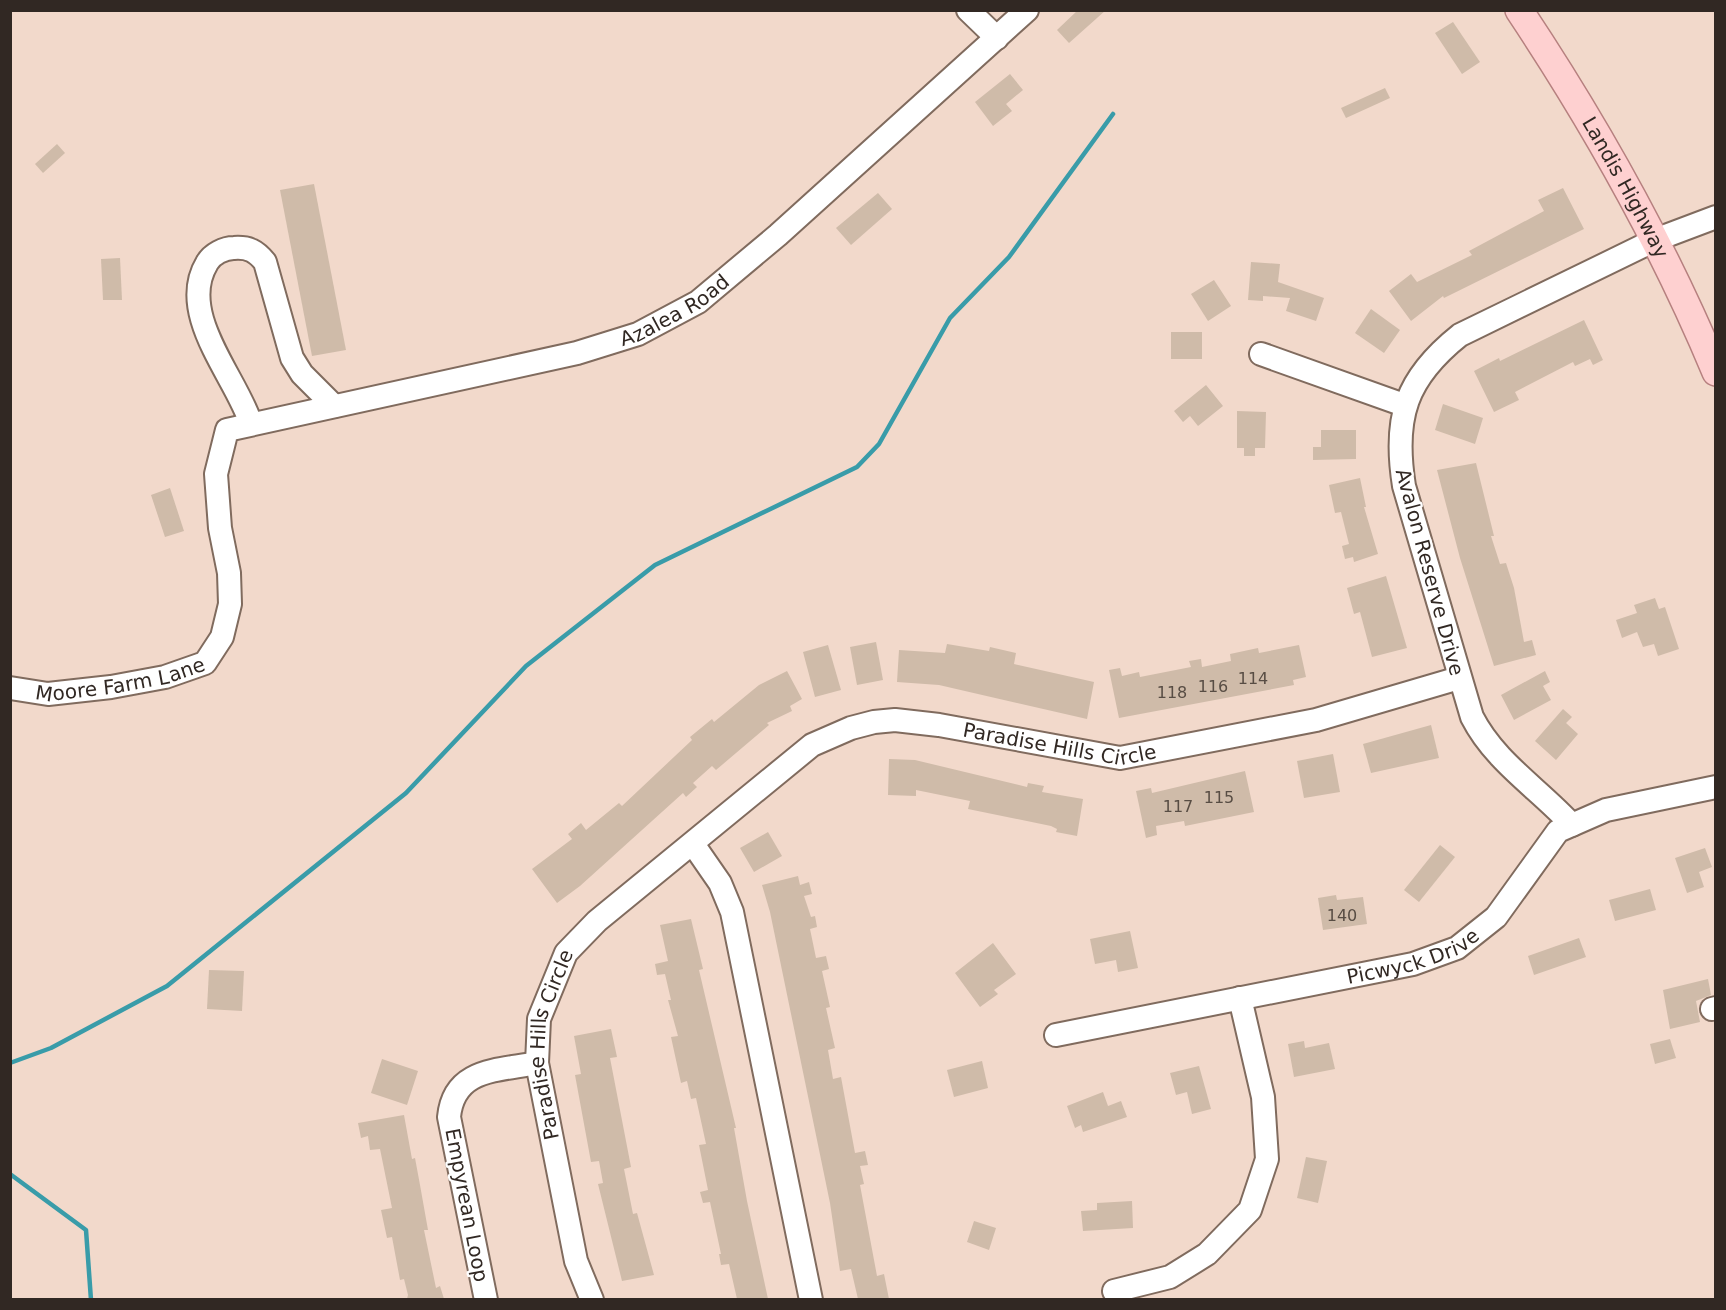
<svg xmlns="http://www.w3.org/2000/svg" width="1726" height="1310" font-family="'DejaVu Sans',sans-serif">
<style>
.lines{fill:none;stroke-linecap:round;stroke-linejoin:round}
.stream{stroke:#399ca9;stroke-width:4.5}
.building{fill:#cfbba9}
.minor-casing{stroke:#806b5e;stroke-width:26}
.major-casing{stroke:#b6807f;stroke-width:30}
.minor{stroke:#fff;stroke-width:22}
.major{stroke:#fed0d0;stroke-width:27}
.labels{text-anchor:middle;stroke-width:4.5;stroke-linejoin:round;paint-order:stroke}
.number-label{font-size:16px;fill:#584d44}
.street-label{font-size:20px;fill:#312823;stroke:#fff}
</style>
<rect width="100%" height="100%" fill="#f2d9cb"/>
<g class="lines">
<g class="stream">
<path d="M10,1063l41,-15 116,-62 239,-193 120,-127 129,-101 202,-98 22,-23 71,-126 59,-61 104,-143"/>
<path d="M10,1174l76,56 5,70"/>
</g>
</g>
<g class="building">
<path d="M1078,10h28l-37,33 -12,-13z"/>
<path d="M1453,22l27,40 -18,12 -27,-41z"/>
<path d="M1010,74l13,16 -17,14 6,7 -19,15 -18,-24z"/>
<path d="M1385,88l5,10 -44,20 -5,-10z"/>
<path d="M57,144l8,9 -22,20 -8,-9z"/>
<path d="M314,184l32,166 -34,6 -32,-166z"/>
<path d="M1563,188l21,41 -140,69 -1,-2 -32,25 -22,-30 22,-17 6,8 55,-27 -3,-4 75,-40 -6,-11z"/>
<path d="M878,193l14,16 -41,36 -15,-17z"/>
<path d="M120,258l2,42h-19l-2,-41z"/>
<path d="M1251,262l29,2 -2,18 46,16 -8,23 -30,-10 4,-13 -27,-2v5l-15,-1z"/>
<path d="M1214,280l17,26 -23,15 -17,-27z"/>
<path d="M1371,309l29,21 -16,23 -29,-20z"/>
<path d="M1584,320l19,40 -10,5 -3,-6 -15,7 -2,-4 -58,30 4,8 -25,12 -20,-41 25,-13 1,3z"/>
<rect x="1171" y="332" width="31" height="27"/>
<path d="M1206,385l17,21 -25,20 -8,-10 -7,6 -9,-11z"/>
<path d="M1443,404l40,14 -8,26 -40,-14z"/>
<path d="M1237,411l29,1 -1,36h-10v8h-11v-8h-7z"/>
<path d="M1321,430h35v29l-43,1v-13h8z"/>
<path d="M1476,463l18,73h-3l9,28 6,-1 8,25 10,54 8,-2 4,15 -42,11 -34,-108 -23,-88z"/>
<path d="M1360,478l6,29h-2l14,47 -24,8 -1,-5 -8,2 -3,-13 7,-2 -8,-32 -6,1 -6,-28z"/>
<path d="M170,488l14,43 -19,6 -14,-42z"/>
<path d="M1386,576l21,72 -35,9 -12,-45 -6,2 -7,-26z"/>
<path d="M1655,598l4,11 6,-2 14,42 -21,7 -4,-12 -11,3 -6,-15 -15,6 -6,-18 21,-7 -3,-8z"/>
<path d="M876,642l7,38 -26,5 -7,-38z"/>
<path d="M947,644l42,7 1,-4 26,6 -2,11 80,18 -7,37 -148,-34 -42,-3 2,-32 46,3z"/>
<path d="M828,645l13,45 -26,7 -12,-45z"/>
<path d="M1299,645l7,32 -13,3 1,5 -175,33 -10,-48 11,-2 2,8 17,-4 1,5 51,-10 -2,-6 12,-2 1,8 29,-6 -1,-7 28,-6 1,5z"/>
<path d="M787,671l15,28 -12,7 2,5 -25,12 2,2 -53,45 -4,-4 -19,17 4,4 -11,10 -3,-4 -103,93 -23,17 -25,-34 40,-30 -4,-5 13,-11 5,7 33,-27 3,3 70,-66 -2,-3 22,-18 2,3 45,-37z"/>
<path d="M1545,671l5,11 -7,4 8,14 -37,20 -13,-25z"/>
<path d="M1563,709l9,8 -6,6 12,11 -22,26 -21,-19z"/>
<path d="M1431,725l8,33 -68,15 -8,-29z"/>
<path d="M1333,754l7,38 -36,6 -7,-37z"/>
<path d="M889,759l26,1 112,27 1,-4 16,3 -2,6 41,7 -6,37 -21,-4 1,-3 -6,-3 -83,-17 2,-8 -54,-11v6l-28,-1z"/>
<path d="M1245,771l9,41 -69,14 -1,-5 -28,5 1,9 -11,3 -10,-47 15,-3 1,5z"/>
<path d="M768,832l14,24 -28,16 -14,-24z"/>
<path d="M1440,845l15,12 -36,45 -15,-12z"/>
<path d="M1705,848l7,19 -13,5 5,15 -17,6 -12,-35z"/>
<path d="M798,876l2,9 9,-3 3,12 -8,2 7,21 4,-1 2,11 -7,2 6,29 10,-2 3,13 -7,2 8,36 -4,1 9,40 -7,2 5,29 8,-2 14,76 10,-2 3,14 -8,1 4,18 -4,1 17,91 7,-2 5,25h-31l-7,-30 -11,2 -10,-68 -60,-291 -8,-27z"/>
<path d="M1650,889l6,21 -41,11 -6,-21z"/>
<path d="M1336,895l1,5 26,-3 4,27 -44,6 -5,-32z"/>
<path d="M691,919l12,50 -4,1 37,158h-2l13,73 21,98h-31l-8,-35 -8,1 -2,-11h2l-11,-52 -7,1 -3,-11 8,-2 -9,-45 7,-1 -10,-46 -5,1 -4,-18 -6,2 -10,-46 7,-1 -10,-36h3l-6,-26 -8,1 -2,-11 13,-3 -8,-36z"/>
<path d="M1130,931l8,37 -20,4 -2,-12 -21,4 -5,-25z"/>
<path d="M1579,938l7,19 -52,18 -6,-19z"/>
<path d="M993,943l23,31 -22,16 4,4 -18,13 -25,-34z"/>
<path d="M209,970l35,1 -2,40 -35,-2z"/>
<path d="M1708,979l3,16 -15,6 4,21 -30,7 -7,-39z"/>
<path d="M611,1029l6,28 -7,1 21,109 -7,2 9,45 4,-1 17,62 -32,6 -24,-97 5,-1 -4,-22 -8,1 -16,-87 6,-1 -7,-38z"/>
<path d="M1670,1039l6,19 -21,6 -5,-20z"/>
<path d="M1304,1041l1,7 24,-5 6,26 -41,8 -6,-33z"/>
<path d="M382,1059l36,12 -11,34 -36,-12z"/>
<path d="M982,1061l6,27 -34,9 -7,-27z"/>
<path d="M1199,1066l12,43 -19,5 -5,-22 -11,3 -6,-22z"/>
<path d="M1103,1092l5,14 13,-5 6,16 -44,15 -2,-7 -6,3 -8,-22z"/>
<path d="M404,1115l8,44 3,-1 5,27 8,45h-4l12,58 4,-2 4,13h-37l1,-4 -4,-16 -4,1 -8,-43 -5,1 -6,-28 11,-2 -12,-59 -10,1 -2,-14 -7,2 -3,-15z"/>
<path d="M1306,1157l21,4 -9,42 -21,-5z"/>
<path d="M1132,1201l1,27 -50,3 -2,-20 16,-1v-7z"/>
<path d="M974,1221l22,7 -7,22 -22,-8z"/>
</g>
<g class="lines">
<defs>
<g id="minor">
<path d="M968,10l29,28"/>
<path d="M1261,354l143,51"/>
<path d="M251,424c-14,-46 -75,-110 -44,-161 5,-9 17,-15 27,-15 15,-1 22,3 31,14l27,96 10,16 32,32"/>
<path id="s1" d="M10,688l38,6 63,-7 54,-10 40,-14 17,-26 8,-33 -1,-31 -9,-45 -4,-54 11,-44 350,-77 61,-19 60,-32 80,-67 249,-225"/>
<path d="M1572,825c-34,-37 -77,-63 -100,-108l-68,-231c-11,-69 2,-108 56,-151l195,-95 61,-23"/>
<path d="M693,844l27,39 12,29 79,388"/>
<path d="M1712,1009l4,-1"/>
<path id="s2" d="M1056,1035l357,-71 44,-16 39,-31 62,-86 48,-21 110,-23"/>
<path d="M1114,1291l56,-14 37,-23 43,-44 17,-51 -4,-62 -23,-99"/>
<path d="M486,1300l-37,-183c5,-49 48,-46 88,-54"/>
<path id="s3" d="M592,1300l-16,-39 -39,-198 2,-44 27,-66 31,-32 215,-176 39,-17 23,-6 21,-2 44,5 181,33 196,-38 143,-42"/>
</g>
<g id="major">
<path id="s4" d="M1519,10c76,114 144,235 197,362"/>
</g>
</defs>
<use href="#minor" class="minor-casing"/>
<use href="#major" class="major-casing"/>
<use href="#minor" class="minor"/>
<use href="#major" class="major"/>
</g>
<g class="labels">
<g class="number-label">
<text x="1253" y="684">114</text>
<text x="1213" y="692">116</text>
<text x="1172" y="698">118</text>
<text x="1219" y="803">115</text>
<text x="1178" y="812">117</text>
<text x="1342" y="921">140</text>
</g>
<g class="street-label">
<text dy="7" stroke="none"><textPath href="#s4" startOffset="207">Landis Highway</textPath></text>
<text dy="7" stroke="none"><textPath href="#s1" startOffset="906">Azalea Road</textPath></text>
<text transform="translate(1430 572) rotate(75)" y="7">Avalon Reserve Drive</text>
<text dy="7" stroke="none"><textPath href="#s1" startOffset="112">Moore Farm Lane</textPath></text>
<text dy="7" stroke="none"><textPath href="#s3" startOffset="936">Paradise Hills Circle</textPath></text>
<text dy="7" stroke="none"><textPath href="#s2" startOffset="366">Picwyck Drive</textPath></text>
<text dy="7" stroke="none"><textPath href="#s3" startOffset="264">Paradise Hills Circle</textPath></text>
<text transform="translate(467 1205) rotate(79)" y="7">Empyrean Loop</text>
</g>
</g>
<rect width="1726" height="1310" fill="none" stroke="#312823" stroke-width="24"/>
</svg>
